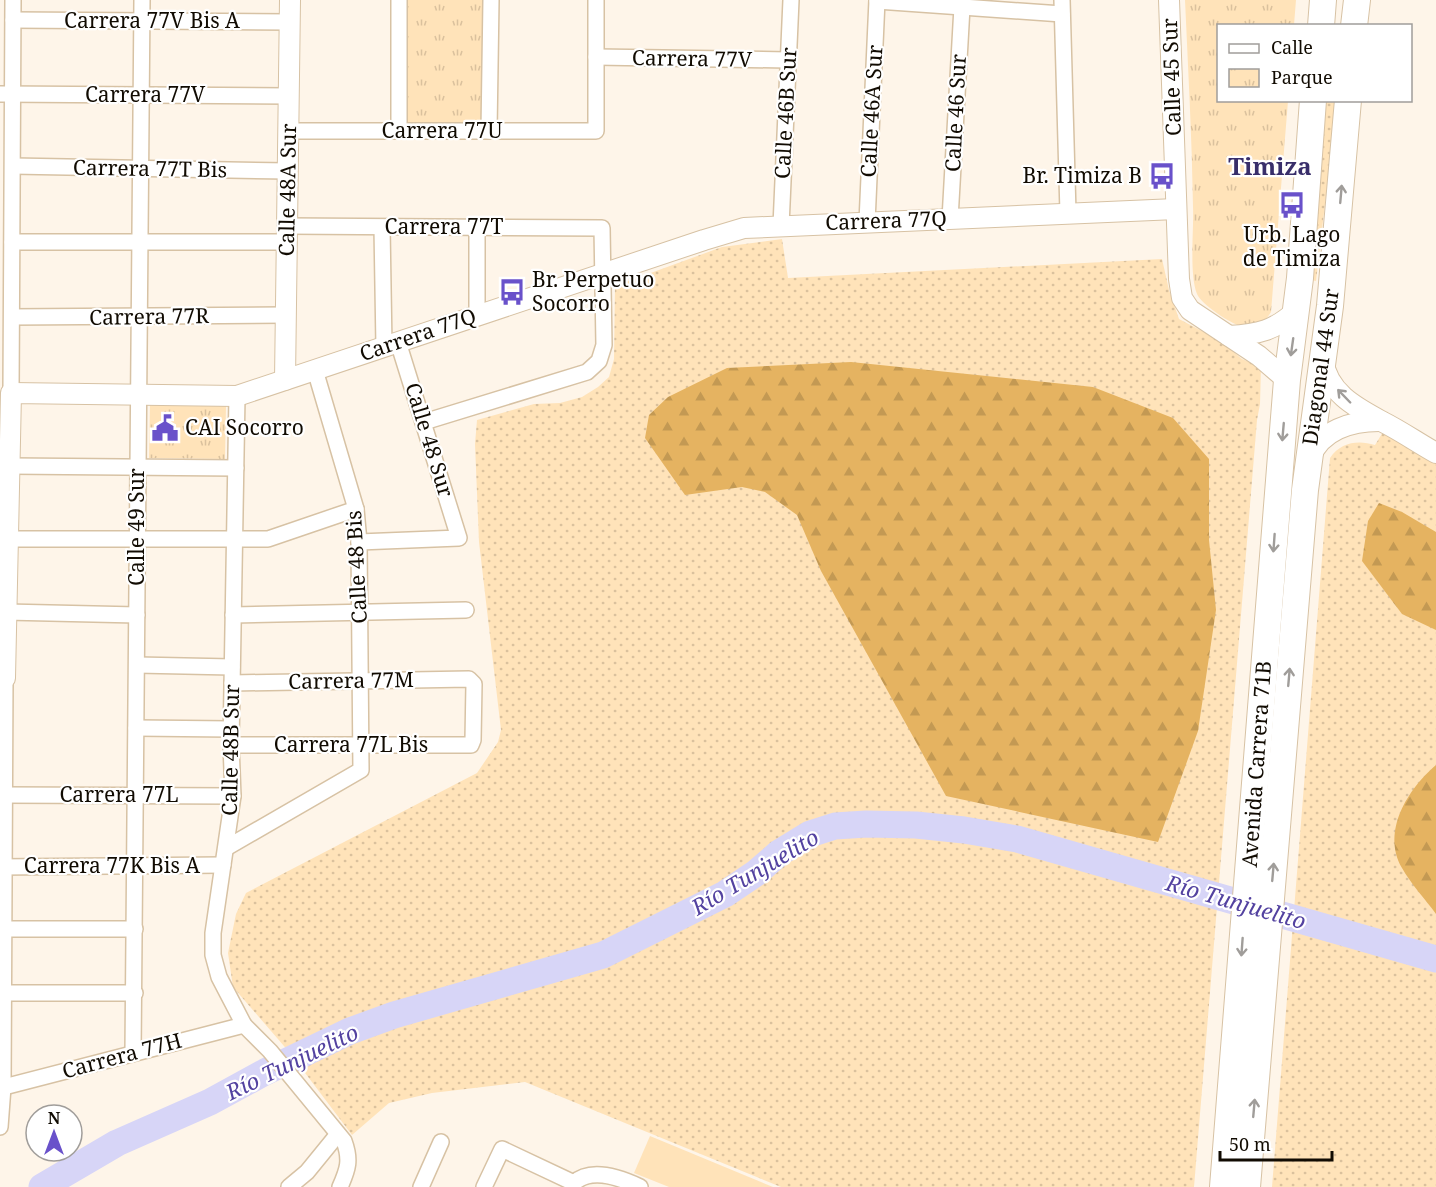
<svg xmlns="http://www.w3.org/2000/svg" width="1436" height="1187" font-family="'Noto Serif',serif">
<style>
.grass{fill:url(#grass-dots)}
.forest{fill:url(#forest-firs)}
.park{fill:url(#park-tufts)}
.pitch{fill:#ffe3b9}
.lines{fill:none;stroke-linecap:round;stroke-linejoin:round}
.river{stroke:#d7d5f7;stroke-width:27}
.minor-casing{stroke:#d7c2a4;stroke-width:18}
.tertiary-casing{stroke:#d7c2a4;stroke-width:22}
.primary-casing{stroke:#d7c2a4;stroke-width:28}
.minor{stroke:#fff;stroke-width:15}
.tertiary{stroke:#fff;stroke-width:20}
.primary{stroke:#fff;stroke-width:26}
.oneway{stroke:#a09d9a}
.labels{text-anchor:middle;stroke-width:4.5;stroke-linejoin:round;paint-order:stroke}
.street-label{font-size:21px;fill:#110b02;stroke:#fff}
.poi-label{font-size:21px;fill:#110b02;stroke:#fff;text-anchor:start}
.water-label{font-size:22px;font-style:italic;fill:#5342a0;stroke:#fff}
.quarter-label{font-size:24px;font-weight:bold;fill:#382e6a;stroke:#fff}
</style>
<defs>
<pattern id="grass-dots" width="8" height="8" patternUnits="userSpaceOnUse" patternTransform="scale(1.5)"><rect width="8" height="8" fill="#ffe3b9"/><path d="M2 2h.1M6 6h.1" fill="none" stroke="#dac19d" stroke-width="1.8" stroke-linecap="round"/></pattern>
<pattern id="forest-firs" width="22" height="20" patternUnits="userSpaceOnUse" patternTransform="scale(1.5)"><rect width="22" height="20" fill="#e5b361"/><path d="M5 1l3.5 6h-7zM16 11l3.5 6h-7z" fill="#c39953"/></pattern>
<pattern id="park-tufts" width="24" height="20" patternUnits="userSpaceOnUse" patternTransform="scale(1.5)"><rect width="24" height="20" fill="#ffe3b9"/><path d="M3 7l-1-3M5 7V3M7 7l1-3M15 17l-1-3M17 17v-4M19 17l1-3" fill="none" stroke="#dac19d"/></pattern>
</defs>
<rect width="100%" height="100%" fill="#fef5e9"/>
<g class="grass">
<path d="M1323,101h14l-21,180 -5,-1z"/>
<path d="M782,239l6,39 374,-19 7,31 10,29 40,21 23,19 19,8 -1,37 -3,16 -63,767h-413l-256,-105 -93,11 -43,10 -37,32 -62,-82 -57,-66 -5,-34 8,-39 10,-21 231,-120 21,-31 3,-12 -22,-188 -4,-98 2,-24 57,-16 26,-1 22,-6 16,-10 11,-10 5,-18 1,-73 107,-39z"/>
<path d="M1383,432l53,31v724h-164l58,-729c11,-16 28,-18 45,-13z"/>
</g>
<g class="forest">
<path d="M851,362l242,25 80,31 36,41v81l7,70 -18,121 -40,111 -212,-46 -125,-225 -24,-56 -32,-23 -23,-5 -57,8 -40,-57 4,-23 19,-18 59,-29z"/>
<path d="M1379,503l23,9 34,20v98l-34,-16 -40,-53 6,-40z"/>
<path d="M1436,765v149c-11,-15 -25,-30 -34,-46 -21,-37 6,-79 34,-103z"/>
</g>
<g class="park">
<path d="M406,0h80l-1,124 -80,-1z"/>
<path d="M1185,0h111l-2,25 -76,1v74l70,1 -17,211c-7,12 -16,16 -30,14 -10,-2 -40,-22 -44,-32 -8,-20 -3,-64 -4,-87 -1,-69 -5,-138 -8,-207z"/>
<path d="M150,404l76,1 -1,54 -76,-1z"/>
</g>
<path class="pitch" d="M650,1136l123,51h-104l-35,-14z"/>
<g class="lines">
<path class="river" d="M42,1187l75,-44 93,-41 55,-30 85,-41 44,-16 209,-60 122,-61 31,-21 23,-20 31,-19 25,-8 31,-2 50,1 48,5 53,9 419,120"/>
<defs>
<g id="minor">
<path d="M1062,0l6,213"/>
<path d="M877,1l185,13"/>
<path d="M13,20l277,2"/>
<path d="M596,57l192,3"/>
<path d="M0,94l289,2"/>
<path d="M289,131h307v-131"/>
<path d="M399,131v-131"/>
<path d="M489,131l2,-131"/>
<path d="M13,166l275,5"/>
<path d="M950,219l12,-212"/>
<path d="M867,222l10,-222"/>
<path d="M287,226l315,2 2,117 -5,16 -12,11 -163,50"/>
<path d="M781,226l10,-226"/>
<path d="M382,227l2,120"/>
<path d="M477,228v88"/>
<path d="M12,242h275"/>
<path d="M12,317l274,-2"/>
<path d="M11,393l2,-393"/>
<path d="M237,396l-6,349 2,51 -20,137v22l6,22 25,48 26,26 74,90c7,19 4,28 -4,46"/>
<path d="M10,466l226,2"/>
<path d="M8,539h260l88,-30"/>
<path d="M359,542l100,-4 -61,-196"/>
<path d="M6,612l131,3"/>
<path d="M233,615l233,-5"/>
<path d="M137,665l95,2"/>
<path d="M136,728l95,1"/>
<path d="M231,745h240l2,-5 1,-56 -5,-5 -237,4"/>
<path d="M4,795l229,1"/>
<path d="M226,848l135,-78 -2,-228 -3,-33 -41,-139"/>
<path d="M0,867l223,-2"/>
<path d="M3,929h132"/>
<path d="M3,993h132"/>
<path d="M133,1053l9,-1053"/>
<path d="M0,1088l244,-63"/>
<path d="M0,1127l3,-40 2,-409"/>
<path d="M289,1187l18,-15 31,-38"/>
<path d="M421,1187l20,-45"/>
<path d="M484,1187l18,-38 72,34c17,-16 47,-5 66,4"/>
</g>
<g id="tertiary">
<path d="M1169,0l10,279 3,19 8,12 69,46 28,24"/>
<path d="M1229,336c30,-2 45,-5 68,-26"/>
<path d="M1323,359c4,34 34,49 60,63 18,9 35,21 53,31"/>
<path d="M285,380l5,-380"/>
<path d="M1310,458c11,-28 41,-37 69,-37"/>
<path d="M0,678h5l6,-285 226,3 467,-156 40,-12 432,-19"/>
</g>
<g id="primary">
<path d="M1321,26l2,-26"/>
<path d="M1354,26l3,-26"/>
<path d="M1223,1187l64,-807 13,-102 13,-178"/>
<path d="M1247,1187l58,-697 25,-184 18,-206"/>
</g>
</defs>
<use href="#minor" class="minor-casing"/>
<use href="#tertiary" class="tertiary-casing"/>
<use href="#primary" class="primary-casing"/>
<use href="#minor" class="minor"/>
<use href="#tertiary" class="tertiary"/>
<use href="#primary" class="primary"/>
</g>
<defs><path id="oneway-shaft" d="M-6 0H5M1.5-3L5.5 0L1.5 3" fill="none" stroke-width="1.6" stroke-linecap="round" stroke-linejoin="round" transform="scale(1.5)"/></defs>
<g class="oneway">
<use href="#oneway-shaft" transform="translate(1341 194) rotate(-85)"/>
<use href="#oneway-shaft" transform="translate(1292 347) rotate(98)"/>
<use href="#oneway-shaft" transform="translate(1344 396) rotate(-134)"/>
<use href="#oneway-shaft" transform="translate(1283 432) rotate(95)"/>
<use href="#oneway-shaft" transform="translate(1274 543) rotate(94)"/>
<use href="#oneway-shaft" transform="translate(1289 677) rotate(-85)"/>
<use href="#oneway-shaft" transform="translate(1273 872) rotate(-85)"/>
<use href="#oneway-shaft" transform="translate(1242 947) rotate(94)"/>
<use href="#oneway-shaft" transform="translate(1254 1108) rotate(-85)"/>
</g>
<defs>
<symbol id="bus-bare" viewBox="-9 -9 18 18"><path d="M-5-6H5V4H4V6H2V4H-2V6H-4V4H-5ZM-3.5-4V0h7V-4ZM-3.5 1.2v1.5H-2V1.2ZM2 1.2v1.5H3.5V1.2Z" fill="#6951ca" stroke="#fff" stroke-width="2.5" paint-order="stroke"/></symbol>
<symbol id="civic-bare" viewBox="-9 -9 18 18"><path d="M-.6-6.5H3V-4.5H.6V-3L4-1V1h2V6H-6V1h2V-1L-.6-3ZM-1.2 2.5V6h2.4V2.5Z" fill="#6951ca" stroke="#fff" stroke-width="2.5" paint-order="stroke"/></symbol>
</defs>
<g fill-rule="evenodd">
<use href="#bus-bare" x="1143" y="157" width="38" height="38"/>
<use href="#bus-bare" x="1273" y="186" width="38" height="38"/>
<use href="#bus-bare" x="493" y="273" width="38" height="38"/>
<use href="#civic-bare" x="146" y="409" width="38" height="38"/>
</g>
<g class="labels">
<g class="street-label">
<text x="152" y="28">Carrera 77V Bis A</text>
<text transform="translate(692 59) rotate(1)" y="7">Carrera 77V</text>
<text transform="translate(1172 77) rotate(-92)" y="7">Calle 45 Sur</text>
<text x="145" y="102">Carrera 77V</text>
<text transform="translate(872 111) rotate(-87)" y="7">Calle 46A Sur</text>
<text transform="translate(786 113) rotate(-87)" y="7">Calle 46B Sur</text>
<text transform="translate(956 113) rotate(-87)" y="7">Calle 46 Sur</text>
<text x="442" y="138">Carrera 77U</text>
<text transform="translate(150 169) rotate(1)" y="7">Carrera 77T Bis</text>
<text transform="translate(288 190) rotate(-89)" y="7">Calle 48A Sur</text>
<text transform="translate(886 221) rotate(-2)" y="7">Carrera 77Q</text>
<text x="444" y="234">Carrera 77T</text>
<text transform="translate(149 317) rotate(-1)" y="7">Carrera 77R</text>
<text transform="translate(418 335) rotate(-19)" y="7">Carrera 77Q</text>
<text transform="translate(1321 367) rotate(-82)" y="7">Diagonal 44 Sur</text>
<text transform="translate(429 440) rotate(73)" y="7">Calle 48 Sur</text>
<text transform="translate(137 527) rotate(-90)" y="7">Calle 49 Sur</text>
<text transform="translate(357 567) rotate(-93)" y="7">Calle 48 Bis</text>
<text transform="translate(351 681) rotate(-1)" y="7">Carrera 77M</text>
<text x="351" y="752">Carrera 77L Bis</text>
<text transform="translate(231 750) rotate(-89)" y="7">Calle 48B Sur</text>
<text transform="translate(1257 764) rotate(-86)" y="7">Avenida Carrera 71B</text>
<text x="119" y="802">Carrera 77L</text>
<text x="112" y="873">Carrera 77K Bis A</text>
<text transform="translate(122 1056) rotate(-15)" y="7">Carrera 77H</text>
</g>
<g class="poi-label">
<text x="1142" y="183" text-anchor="end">Br. Timiza B</text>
<text x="1292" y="242" text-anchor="middle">Urb. Lago<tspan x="1292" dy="24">de Timiza</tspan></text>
<text x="532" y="287">Br. Perpetuo<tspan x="532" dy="24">Socorro</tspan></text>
<text x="185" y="435">CAI Socorro</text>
</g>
<g class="water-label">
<text transform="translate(755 872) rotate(-31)" y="8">Río Tunjuelito</text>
<text transform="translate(1236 902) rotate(16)" y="8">Río Tunjuelito</text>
<text transform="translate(292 1062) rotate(-26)" y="8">Río Tunjuelito</text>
</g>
<g class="quarter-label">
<text x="1270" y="175">Timiza</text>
</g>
</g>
<rect x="1217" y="24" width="195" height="78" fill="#ffffff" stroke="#a09d9a" stroke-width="1.5"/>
<rect x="1229" y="44" width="30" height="9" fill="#ffffff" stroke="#a09d9a" stroke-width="1.5"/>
<text x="1271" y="54" font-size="18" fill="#110b02">Calle</text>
<rect x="1229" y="69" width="30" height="18" fill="url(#park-tufts)" stroke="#a09d9a" stroke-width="1.5"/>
<text x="1271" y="84" font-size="18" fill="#110b02">Parque</text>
<g transform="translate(54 1133)"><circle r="28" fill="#ffffff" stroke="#a09d9a" stroke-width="1.5"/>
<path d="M0-4.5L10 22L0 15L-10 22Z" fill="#6951ca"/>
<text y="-9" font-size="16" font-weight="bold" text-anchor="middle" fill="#110b02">N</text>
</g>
<path d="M1220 1151v9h112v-9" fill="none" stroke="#110b02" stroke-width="3"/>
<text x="1229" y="1151" font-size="18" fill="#110b02" stroke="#ffffff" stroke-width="4.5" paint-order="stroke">50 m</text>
</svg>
